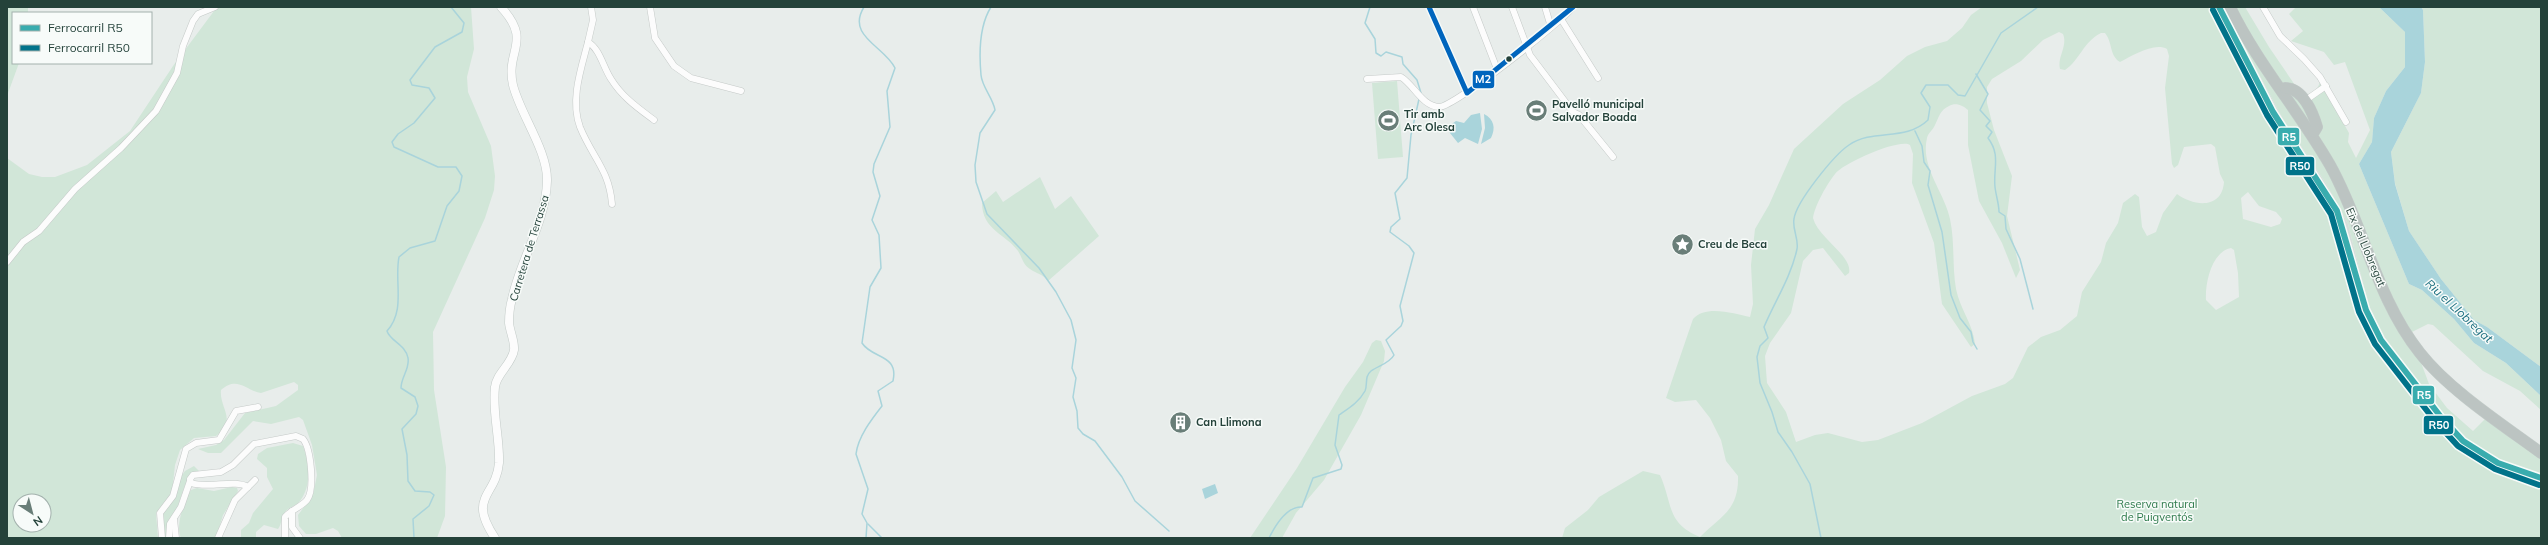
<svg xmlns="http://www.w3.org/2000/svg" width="2548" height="545" font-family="Mulish,sans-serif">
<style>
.built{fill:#d6dedb}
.green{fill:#d1e6d8;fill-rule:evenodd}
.water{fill:#a9d4db}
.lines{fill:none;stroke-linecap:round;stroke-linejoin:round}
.stream{stroke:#a9d4db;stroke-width:1.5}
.street-casing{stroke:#c5cac8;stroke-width:7}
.secondary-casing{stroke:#c3cbc8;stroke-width:9}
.highway-casing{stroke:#c3ccc9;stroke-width:12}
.street{stroke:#fcfcfc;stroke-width:6}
.secondary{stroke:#fcfcfc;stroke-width:8}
.highway{stroke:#bcc4c2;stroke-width:11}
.bus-1-casing{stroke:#f7fbf9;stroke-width:8}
.bus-1{stroke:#0065bd;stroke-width:5}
.rail-1-casing{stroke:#f7fbf9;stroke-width:9}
.rail-2-casing{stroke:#f7fbf9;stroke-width:9}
.rail-1{stroke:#39acae;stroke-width:6}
.rail-2{stroke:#00738a;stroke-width:6}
.bus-dot{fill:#24423a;stroke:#f7fbf9;stroke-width:1.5}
.labels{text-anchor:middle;stroke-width:3;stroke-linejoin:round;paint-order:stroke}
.poi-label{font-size:11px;font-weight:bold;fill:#24423a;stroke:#f7fbf9;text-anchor:start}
.street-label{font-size:11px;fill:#24423a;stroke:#f7fbf9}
.park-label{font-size:11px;fill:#2d7a4b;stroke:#f7fbf9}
.water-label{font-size:12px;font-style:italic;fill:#1c6f80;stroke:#f7fbf9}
.line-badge{stroke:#f7fbf9;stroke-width:1.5}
.badge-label{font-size:11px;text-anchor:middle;font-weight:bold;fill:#fff}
</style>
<rect width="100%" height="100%" fill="#e8edeb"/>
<path class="built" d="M2214,7h9l60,112 44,66 21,39 20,79 12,27 12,18 54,70 24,23 31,19 40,14v8l-44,-16 -32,-20 -25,-26 -63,-80 -10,-20 -7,-21 -18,-68 -26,-49 -43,-63 -24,-43z"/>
<g class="green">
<path d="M7,7h21v6h-15v50h6l-12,33z"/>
<path d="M217,7h254l3,42 -7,28 1,15 23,54 4,30 -1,14 -9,28 -52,114 1,58 12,77 -1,49 -8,22h-95l-4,-7 -5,-3 -17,6h-10l-7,-8 -1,-11 15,-20 4,-20 -5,-30 -9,-25 -4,-3 -28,7 -18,-3 -32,32h-13l-10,-4 18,-4 8,-5 21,-27 31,-7 22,-16v-5l-4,-3 -33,11c-14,-2 -24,-18 -40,-3 -2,18 17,30 -5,46l-22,2 -14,12 -5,15 -3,28 -16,20 2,25h-151v-380l22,16 13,3h13l32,-12 43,-34 43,-65zM20,501h24v24h-24z"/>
<path d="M1982,7h232c17,38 37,77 59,112 19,30 44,57 59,88 18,36 19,77 35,113 13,33 82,118 112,137 19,11 41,18 62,25v56h-979l3,-10 23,-18 11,-13 44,-26 17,4c13,29 6,48 40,62 21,-21 39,-27 38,-61l-12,-15 -5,-21 -11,-22 -14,-18 -21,2 -9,-4 27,-79c13,-15 42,-5 57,-2l3,-13 -2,-39 4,-36 14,-24 25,-56 49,-45 37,-24 27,-24 18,-9 22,-6 15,-13 9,-13zM2059,32l4,2c5,12 -6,23 -3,35l5,1c15,-10 18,-28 36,-37h4c8,10 4,22 15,29 12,-6 34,-20 47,-13l2,7 -4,32 7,76 2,4 4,-3 6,-18 27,-3 4,3 5,27 4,8c-2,28 -31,24 -47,12l-14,19 -7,19 -9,4 -5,-9 -3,-30 -4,-3 -12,9 -5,20 -12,20 -5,19 -19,30 -5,24 -17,14 -19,7 -13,10 -15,31 -8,6 -33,12 -50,27 -44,17 -16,2 -34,-9 -13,2 -19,7 -10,-30 -19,-29 -2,-27 5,-13 21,-30 12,-52 10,-11 10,-2 22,28 4,-3c4,-17 -31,-35 -36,-55 2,-13 14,-34 22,-44 8,-11 65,-36 75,-29l3,9 -1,29 22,60 8,61 29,43 4,-3c-2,-20 -15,-35 -19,-55 -4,-23 -1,-47 -6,-70 -5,-26 -30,-52 -23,-81 1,-5 6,-8 8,-13 4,-8 5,-15 14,-19 6,-4 14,-1 19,4v35l11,56 23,42 14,35 4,-8 -13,-54 5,-40 -18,-46 -7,-27v-16l5,-8 29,-18 22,-21zM2248,192l11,14 17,6 6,7 -2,5 -9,3 -28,-8 -2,-21zM2231,248l3,2 4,23 1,24 -23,13 -10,-10c-1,-16 5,-48 25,-52z"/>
<path d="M2223,7h22l24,40 30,44 7,4c8,-3 12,-6 14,-13l29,51 -1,9 8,16 14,-28 -25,-68 -11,3 -10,-13 -33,-11 12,-10 -14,-17 7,-7h83l26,25v35l-19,24 -12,27 -2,24 -13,22 50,120 13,6 32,29 20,24 32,20 35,33v14l-21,-19 -37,-20 -50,-46 -5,-1 -18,9 19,51 18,24 26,23 13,-13 55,36v20l-40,-14 -31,-19 -24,-23 -54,-70 -12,-18 -12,-27 -20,-79 -21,-39 -44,-66z"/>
<path d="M2421,7h120v360l-54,-40 -13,-7 -33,-41 -32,-48 -14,-48 -4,-31 30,-59 4,-31 -2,-52z"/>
<path d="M1397,81l6,76 -25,2 -6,-76z"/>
<path d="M1040,177l15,32 16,-13 28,40 -51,45c-5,-7 -11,-7 -18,-12 -7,-4 -8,-12 -12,-18 -12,-17 -36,-21 -36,-48l14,-12 7,11z"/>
<path d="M1376,340l5,1 4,10 -1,10 -23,54 -37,65 -28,33 -14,25h-32l47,-70 48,-81 18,-25 9,-19z"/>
<path d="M293,443l10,3c6,17 9,39 -3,55 -4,5 -11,6 -15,11 -4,5 -3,12 -7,17l-14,-4 -8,7v6h-15v-8l8,-7 4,-10 20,-24 -6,-12v-9l-10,-9 1,-5 9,-6z"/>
<path d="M194,466l5,5 -14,14 -8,23 -9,13 -2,17h-2l-1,-25 12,-15 5,-20 5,-7z"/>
<path d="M232,487l5,1 1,3 -15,24 -7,23h-35c-6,-13 3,-36 10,-48l6,-2 17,3z"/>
</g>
<g class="water">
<path d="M2379,7h42l2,3 2,52 -4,31 -30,59 4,32 14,47 32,48 33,41 13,7 54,40v29l-35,-33 -32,-20 -20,-24 -32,-29 -13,-6 -50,-120 13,-22 2,-24 12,-27 19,-24v-35z"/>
<path d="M1480,113l2,16 -4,15 -13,-6 -7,5 -12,-15 10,-7 8,2 7,-8z"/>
<path d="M1484,114c10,5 12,14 7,24l-10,6 4,-16z"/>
<path d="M1215,484l3,9 -13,6 -3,-10z"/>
</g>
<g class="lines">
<g class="stream">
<path d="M864,7c-18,29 20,39 31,61l-8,23 3,36 -16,37 -1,8 7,24 -8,24 7,15 2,33 -11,19 -8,56c10,16 37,11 31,38l-15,10 4,15c-11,14 -24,31 -26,48l12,35 -6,25 5,9 -1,15"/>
<path d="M991,7c-12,19 -12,46 -10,68 1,12 12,23 14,35l-15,23 -5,32 1,17 11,32 52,54 17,24 15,28 5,20 -4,28 4,10 -3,19 4,14 1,17 5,6 12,7 27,36 13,24 34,30"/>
<path d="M1370,7l-5,16 10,16 1,14 5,3 5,-4 16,5 1,7 14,16 4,13"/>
<path d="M1976,74l12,20 -8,16 10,11 -4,5 6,6 -4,6c13,17 5,31 7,49 1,9 4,17 4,25l6,4 1,13 14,30 13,50"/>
<path d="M1915,131l7,15 2,16 6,9 -2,14 14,47 9,63 9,23 11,14 2,10 4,7"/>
<path d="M868,524l14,14"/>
<path d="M414,538l-1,-19 16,-13 5,-11 -4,-3 -15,-1 -7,-10 -1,-26 -5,-26 14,-15 2,-8 -3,-9 -14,-9c0,-11 9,-19 7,-30 -2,-13 -18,-17 -21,-27 19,-21 7,-49 12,-74l11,-9 25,-7 12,-35 12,-15 3,-15 -6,-9h-18l-44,-20 -2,-5 6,-8 16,-11 21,-25 -6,-10 -17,-3 -2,-5 25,-33 27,-15 2,-9 -13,-16"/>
<path d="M1269,538c6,-12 17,-32 33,-31l11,-29 28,-9 1,-4 -7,-20 4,-30c10,-7 20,-13 26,-24 3,-7 -1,-14 6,-20 7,-5 19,-8 23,-16l-8,-15 15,-14 2,-5 -3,-15 14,-53 -5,-7 -19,-14 1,-5 9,-8 -5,-26 12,-15 4,-43 8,-36"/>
<path d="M1821,538l-11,-54 -18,-32 -14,-20 -6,-20 -12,-29 -3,-26 3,-11 8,-8 -4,-11c11,-26 27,-50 33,-78 2,-10 -5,-20 -3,-30 2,-17 40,-64 55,-74 25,-17 56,-3 79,-25l2,-13 -9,-14 5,-8h22l10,10 7,1 36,-63 37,-26"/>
</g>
<defs>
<g id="street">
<path d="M591,7l2,13 -5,22c12,7 15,25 23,37 11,18 27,29 43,41"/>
<path d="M650,7l5,31 19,28 17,12 50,13"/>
<path d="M1429,7l38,86"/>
<path d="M1473,7l24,62"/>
<path d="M1512,7l18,48 43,57 6,3 34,42"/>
<path d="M1545,7l6,20"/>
<path d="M2263,7l17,29 24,23 16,18 26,45"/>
<path d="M1561,19l37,59"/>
<path d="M588,42c-7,27 -18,58 -8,85 12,30 29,42 32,77"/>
<path d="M1367,79l34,-2c13,8 21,29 38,30 15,0 123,-85 134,-100"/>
<path d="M2306,100l20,-14"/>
<path d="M7,262l16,-20 16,-11 36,-42 46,-41 35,-37 21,-38 6,-27 10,-25 5,-7 17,-7"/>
<path d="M248,487c-13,-8 -39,2 -57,-4l-1,-4 3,-4 28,-3 12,-7 21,-21 42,-8 7,3c8,10 12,50 4,61 -6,7 -16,10 -22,17v21"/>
<path d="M292,511v16l8,11"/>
<path d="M174,519l2,19"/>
<path d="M162,538l-2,-25 13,-17 13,-47 10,-6 23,-3 17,-29 22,-4"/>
<path d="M169,538l1,-14 11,-17 9,-26"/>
<path d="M218,538l17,-38 20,-20"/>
</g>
<path id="secondary" d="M495,538c-28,-42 1,-41 4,-75 1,-25 -7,-51 -4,-76 1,-13 17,-23 19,-37 1,-8 -4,-18 -5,-27 0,-7 1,-17 3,-24 8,-39 34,-77 35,-118 1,-30 -27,-67 -34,-96 -8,-35 20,-43 -12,-78"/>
<g id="highway">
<path d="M2230,7c27,56 69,104 100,158 34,61 46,133 90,188 29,37 83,72 121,100"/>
<path d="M2285,88c18,0 28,25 32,39l-3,5"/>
</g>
</defs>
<use href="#street" class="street-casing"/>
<use href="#secondary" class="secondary-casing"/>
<use href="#highway" class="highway-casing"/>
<use href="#street" class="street"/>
<use href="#secondary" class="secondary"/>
<use href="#highway" class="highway"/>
<defs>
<path id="bus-1" d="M1429,7l38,86 106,-86"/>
</defs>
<use href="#bus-1" class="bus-1-casing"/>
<use href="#bus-1" class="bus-1"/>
<defs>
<path id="rail-1" d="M2219,7l54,105 64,99 29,99 15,30 60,77 22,24 35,22 43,15"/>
<path id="rail-2" d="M2213,10l54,105 64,99 28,98 16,32 60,77 23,25 37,23 44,16"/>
</defs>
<use href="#rail-1" class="rail-1-casing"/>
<use href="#rail-2" class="rail-2-casing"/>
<use href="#rail-1" class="rail-1"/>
<use href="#rail-2" class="rail-2"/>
</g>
<defs>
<symbol id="stadium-disc" viewBox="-11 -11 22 22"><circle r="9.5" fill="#697e78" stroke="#f7fbf9"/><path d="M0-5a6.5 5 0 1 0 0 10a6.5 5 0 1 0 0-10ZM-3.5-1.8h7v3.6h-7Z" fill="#fff"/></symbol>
<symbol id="sight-disc" viewBox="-11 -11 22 22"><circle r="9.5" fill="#697e78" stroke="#f7fbf9"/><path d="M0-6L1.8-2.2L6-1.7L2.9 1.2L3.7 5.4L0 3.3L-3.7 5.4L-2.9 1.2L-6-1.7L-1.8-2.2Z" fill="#fff"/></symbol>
<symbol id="building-disc" viewBox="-11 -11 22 22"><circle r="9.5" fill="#697e78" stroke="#f7fbf9"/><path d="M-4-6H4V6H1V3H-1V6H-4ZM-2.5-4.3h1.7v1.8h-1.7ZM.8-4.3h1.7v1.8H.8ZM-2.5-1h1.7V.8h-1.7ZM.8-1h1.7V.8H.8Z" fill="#fff"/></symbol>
</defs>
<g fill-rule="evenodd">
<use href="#stadium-disc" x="1524" y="98" width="25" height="25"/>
<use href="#stadium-disc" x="1376" y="108" width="25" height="25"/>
<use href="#sight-disc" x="1670" y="232" width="25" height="25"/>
<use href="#building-disc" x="1168" y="410" width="25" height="25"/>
</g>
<circle class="bus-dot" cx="1509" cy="59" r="3.5"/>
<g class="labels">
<g class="poi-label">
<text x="1552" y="108">Pavelló municipal<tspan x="1552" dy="13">Salvador Boada</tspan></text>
<text x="1404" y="118">Tir amb<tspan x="1404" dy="13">Arc Olesa</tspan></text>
<text x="1698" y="248">Creu de Beca</text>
<text x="1196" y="426">Can Llimona</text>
</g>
<g class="street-label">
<text transform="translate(2366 247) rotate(67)" y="4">Eix del Llobregat</text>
<text transform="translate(529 248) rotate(-73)" y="4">Carretera de Terrassa</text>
</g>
<g class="park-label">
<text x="2157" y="508">Reserva natural<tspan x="2157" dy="13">de Puigventós</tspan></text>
</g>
<g class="water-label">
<text transform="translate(2459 311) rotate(43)" y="4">Riu el Llobregat</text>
</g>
</g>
<g class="line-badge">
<rect x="1472" y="70" width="23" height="19" rx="4" fill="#0065bd"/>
<rect x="2277" y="127" width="23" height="19" rx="4" fill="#39acae"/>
<rect x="2285" y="156" width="30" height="20" rx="4" fill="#00738a"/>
<rect x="2412" y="385" width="23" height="20" rx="4" fill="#39acae"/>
<rect x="2423" y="415" width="31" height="20" rx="4" fill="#00738a"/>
</g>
<g class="badge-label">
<text x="1483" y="83">M2</text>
<text x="2289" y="141">R5</text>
<text x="2300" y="170">R50</text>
<text x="2424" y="399">R5</text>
<text x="2439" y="429">R50</text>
</g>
<rect width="2548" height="545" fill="none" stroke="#24423a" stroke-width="16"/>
<rect x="12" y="12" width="140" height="52" fill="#f7fbf9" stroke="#a3b1ad"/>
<rect x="20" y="25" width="20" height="6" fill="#39acae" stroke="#a3b1ad"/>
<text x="48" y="32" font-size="12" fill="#24423a">Ferrocarril R5</text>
<rect x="20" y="45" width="20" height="6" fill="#00738a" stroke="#a3b1ad"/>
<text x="48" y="52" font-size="12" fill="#24423a">Ferrocarril R50</text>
<g transform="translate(32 513) rotate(144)"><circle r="19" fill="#f7fbf9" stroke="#a3b1ad"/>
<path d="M0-3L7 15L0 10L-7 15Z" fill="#697e78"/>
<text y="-6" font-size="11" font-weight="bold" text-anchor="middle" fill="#24423a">N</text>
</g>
</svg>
